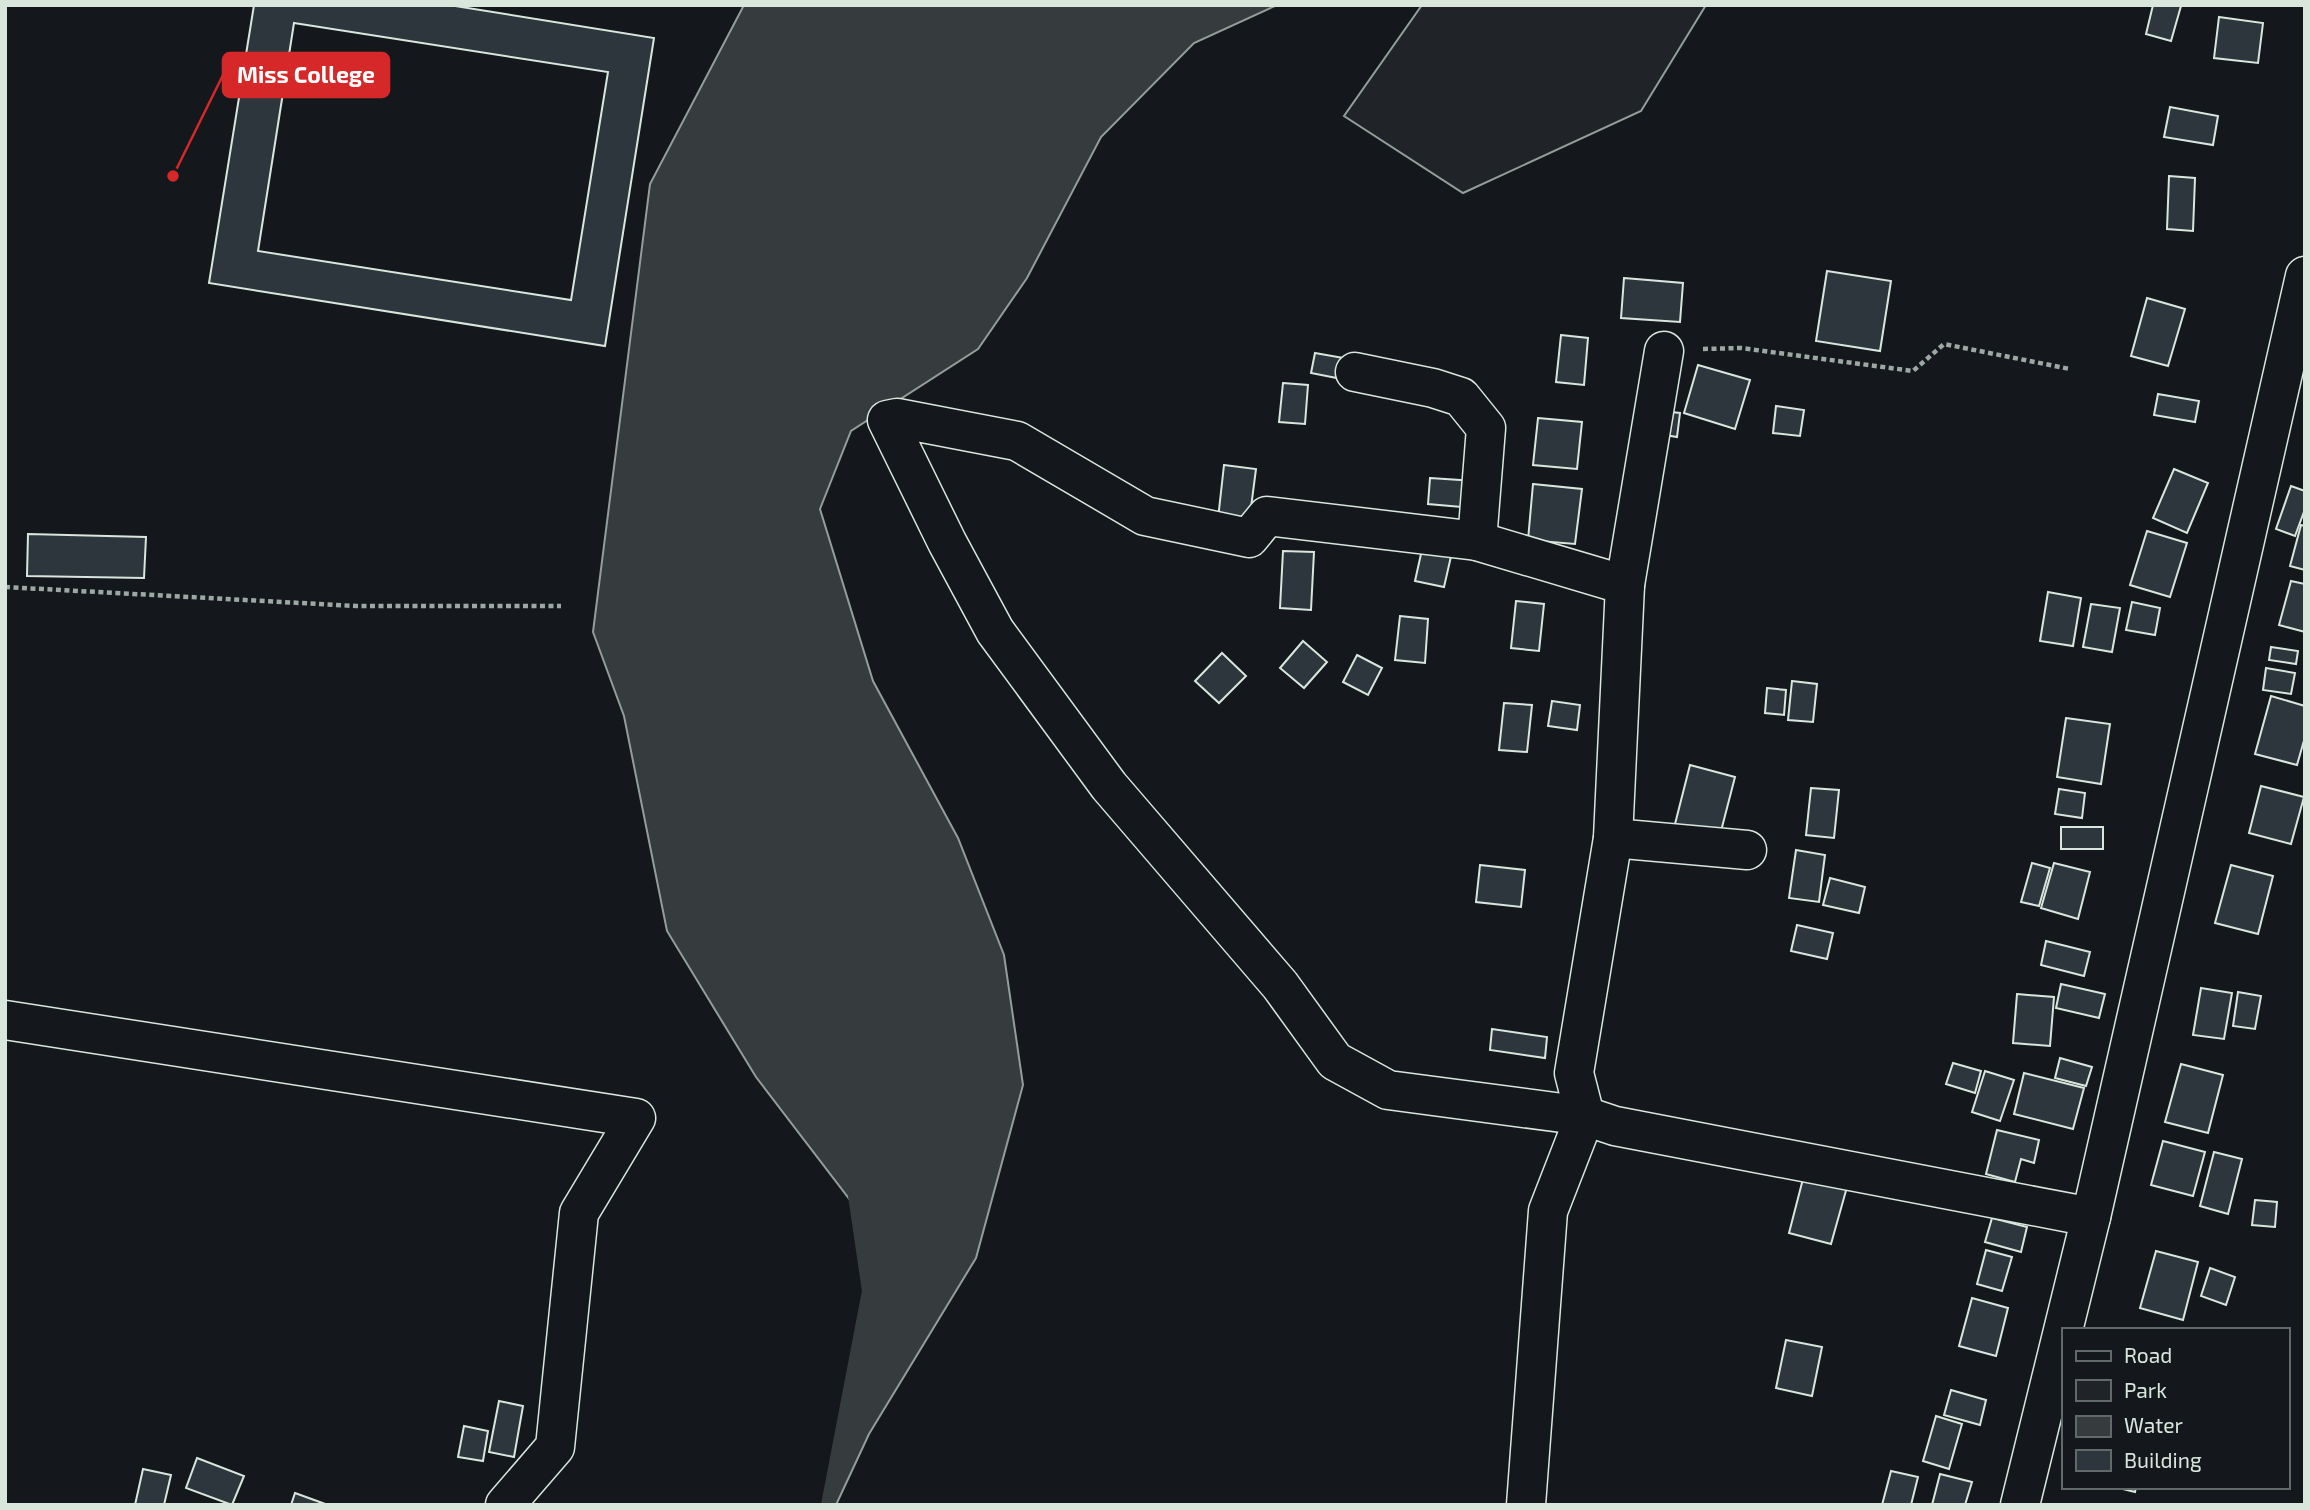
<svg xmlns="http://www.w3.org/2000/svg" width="2310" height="1510" font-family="'Exo 2',sans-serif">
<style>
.green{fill:#202428;stroke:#939e99;stroke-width:2}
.water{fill:#363b3e;stroke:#939e99;stroke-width:2}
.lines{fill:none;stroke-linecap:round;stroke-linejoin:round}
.stream{stroke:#363b3e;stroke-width:12}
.building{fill:#2c363c;stroke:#d8e6dc;stroke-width:2;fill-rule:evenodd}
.minor-casing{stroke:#d8e6dc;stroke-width:41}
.path{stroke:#9da8a2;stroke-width:4.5;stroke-dasharray:5 3.5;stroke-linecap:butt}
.minor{stroke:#14181c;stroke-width:38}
.leader{fill:none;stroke:#d62828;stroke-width:2.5}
.callout-dot{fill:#d62828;stroke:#14181c;stroke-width:2.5}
.callout{fill:#d62828;stroke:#d62828;stroke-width:2.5}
.callout-label{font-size:23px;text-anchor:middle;font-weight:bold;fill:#fff}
</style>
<rect width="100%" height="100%" fill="#14181c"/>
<path class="green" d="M1422,5h284l-65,106 -178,82 -119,-77z"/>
<path class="water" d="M744,5h533l-83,38 -93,94 -74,141 -49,71 -127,82 -31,78 53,172 85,157 46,117 19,130 -47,173 -107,176 -33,71h-9l41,-214 -15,-87 -97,-127 -89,-146 -43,-215 -31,-84 57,-448z"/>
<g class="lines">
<path class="stream" d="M827,1505l41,-214 -14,-95"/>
</g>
<g class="building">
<path d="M254,5h195l205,33 -49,308 -396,-63zM294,23l314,49 -37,228 -313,-49z"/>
<path d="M2153,5l28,1 -10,35 -25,-7z"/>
<path d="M2219,17l44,6 -5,40 -44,-5z"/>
<path d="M2170,107l48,9 -5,29 -49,-8z"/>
<path d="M2169,176l26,2 -2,53 -26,-2z"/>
<path d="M1827,271l64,10 -11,70 -64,-10z"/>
<path d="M1624,278l59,5 -3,39 -59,-4z"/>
<path d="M2147,298l38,11 -17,57 -37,-10z"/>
<path d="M1561,335l27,3 -4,47 -28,-3z"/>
<path d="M1315,353l40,7 -3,21 -41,-8z"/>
<path d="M1698,365l52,15 -15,49 -51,-16z"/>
<path d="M1283,383l25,2 -3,39 -26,-2z"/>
<path d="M2158,394l41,7 -4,21 -41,-7z"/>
<path d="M1776,406l28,4 -4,26 -27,-3z"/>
<path d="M1662,411l18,2 -3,24 -18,-3z"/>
<path d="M1538,418l44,4 -5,47 -44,-4z"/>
<path d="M1224,465l32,4 -7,54 -31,-4z"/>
<path d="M2174,469l34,14 -21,50 -34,-15z"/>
<path d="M1430,478l45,3 -2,27 -45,-4z"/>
<path d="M1533,484l49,5 -7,55 -47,-4z"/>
<path d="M2291,486l14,5v18l-10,27 -19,-7z"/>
<path d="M2301,525l4,1v44l-15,-4z"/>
<path d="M2147,531l40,12 -17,54 -40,-12z"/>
<path d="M28,534l118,3 -2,41 -117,-2z"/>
<path d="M1423,545l29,7 -8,35 -29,-6z"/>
<path d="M1283,551l31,1 -3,58 -31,-2z"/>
<path d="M2291,581l14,3v48l-26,-7z"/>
<path d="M2048,592l33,6 -8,48 -33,-5z"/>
<path d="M1516,601l28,3 -5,47 -28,-3z"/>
<path d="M2132,602l28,6 -5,27 -29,-5z"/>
<path d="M2091,604l29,4 -8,44 -29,-5z"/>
<path d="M1400,616l28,3 -3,44 -30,-3z"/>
<path d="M1303,641l24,21 -23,26 -24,-20z"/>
<path d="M2271,647l27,4 -2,13 -27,-4z"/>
<path d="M1222,653l24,23 -27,27 -24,-22z"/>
<path d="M1357,655l25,13 -14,27 -25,-13z"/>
<path d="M2266,668l29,5 -4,21 -28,-4z"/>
<path d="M1792,681l25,3 -4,38 -25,-2z"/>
<path d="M1767,688l19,2 -2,25 -19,-2z"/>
<path d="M2271,696l34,10v31l-8,28 -42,-11z"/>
<path d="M1552,701l28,4 -3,25 -29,-4z"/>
<path d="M1504,703l28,2 -5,47 -28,-2z"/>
<path d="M2066,718l44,6 -9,60 -44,-7z"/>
<path d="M1690,765l45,12 -15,58 -45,-11z"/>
<path d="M2261,786l43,11 -13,47 -42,-11z"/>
<path d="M1811,788l28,2 -5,48 -28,-3z"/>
<path d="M2059,789l26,4 -3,25 -27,-4z"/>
<rect x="2061" y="827" width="42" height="22"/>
<path d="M1796,850l29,5 -6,47 -30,-4z"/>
<path d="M2032,863l18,5 -11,38 -18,-4z"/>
<path d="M2054,863l36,9 -12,47 -37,-11z"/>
<path d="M1480,865l45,5 -4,37 -45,-5z"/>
<path d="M2231,865l42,11 -15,58 -43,-11z"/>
<path d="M1830,878l35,9 -6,26 -36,-8z"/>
<path d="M1797,925l36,8 -6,26 -36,-8z"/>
<path d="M2046,941l44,11 -6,24 -43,-11z"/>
<path d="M2061,984l44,10 -6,24 -43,-10z"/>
<path d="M2201,988l31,5 -8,46 -31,-4z"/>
<path d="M2238,992l23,4 -6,33 -22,-3z"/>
<path d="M2017,994l37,3 -4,49 -37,-3z"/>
<path d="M1492,1029l55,8 -2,21 -55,-8z"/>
<path d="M2060,1058l32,9 -6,19 -31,-8z"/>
<path d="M1953,1063l28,8 -6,22 -29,-9z"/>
<path d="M2181,1064l42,11 -15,58 -43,-11z"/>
<path d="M1985,1071l29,9 -14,41 -28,-9z"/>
<path d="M2024,1073l60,15 -11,41 -59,-15z"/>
<path d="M1997,1130l42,10 -5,23 -13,-4 -6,23 -29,-8z"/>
<path d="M2163,1141l42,11 -12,44 -42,-11z"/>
<path d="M2214,1152l28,7 -14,55 -28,-8z"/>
<path d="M1804,1175l43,12 -16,57 -42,-11z"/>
<path d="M2255,1200l22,2 -2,25 -23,-2z"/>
<path d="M1992,1218l35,9 -6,25 -36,-10z"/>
<path d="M1986,1250l26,7 -10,34 -25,-7z"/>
<path d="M2156,1251l42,11 -15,58 -43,-12z"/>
<path d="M2210,1268l25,9 -9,28 -25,-9z"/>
<path d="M1972,1298l36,10 -12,48 -37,-10z"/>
<path d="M1786,1340l36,7 -10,49 -36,-8z"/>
<path d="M1951,1390l35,10 -6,25 -36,-10z"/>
<path d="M499,1401l24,5 -9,51 -25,-5z"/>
<path d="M1936,1416l26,8 -13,45 -26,-8z"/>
<path d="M464,1426l24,5 -5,30 -25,-4z"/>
<path d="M197,1458l47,18 -12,29 -46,-17z"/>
<path d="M143,1469l28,6 -7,30h-29z"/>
<path d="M1891,1471l27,6 -7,28h-29z"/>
<path d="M1940,1474l32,8 -7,23h-33z"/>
<path d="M2115,1487h21l-1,5z"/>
<path d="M295,1493l33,12h-37z"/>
</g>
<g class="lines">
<defs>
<g id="minor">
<path d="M1355,372l78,16 28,9 25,31 -9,113"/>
<path d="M1625,585l-148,-44 -210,-25 -18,22 -104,-22 -128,-75 -120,-23 -10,2 60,122 48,89 114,155 171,199 55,76 53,29 197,26 30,10 476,91"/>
<path d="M1613,838l134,12"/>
<path d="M5,1020l631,98 -57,95 -24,234 -50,58"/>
<path d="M1526,1505l22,-294 37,-95 -11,-43 39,-235 12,-253 39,-234"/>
<path d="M2020,1505l71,-288 214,-941"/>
</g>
</defs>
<use href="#minor" class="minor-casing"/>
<g class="path">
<path d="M1703,349l38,-1 172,23 31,-27 126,25"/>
<path d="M5,587l351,19h205"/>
</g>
<use href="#minor" class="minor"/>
</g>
<path class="leader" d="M173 176L223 75"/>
<circle class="callout-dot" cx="173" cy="176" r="7"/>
<rect class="callout" x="223" y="53" width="166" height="44" rx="7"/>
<g class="callout-label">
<text x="306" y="83">Miss College</text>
</g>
<rect width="2310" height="1510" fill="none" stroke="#d8e6dc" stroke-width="14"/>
<rect x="2062" y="1328" width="228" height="161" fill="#14181c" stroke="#626a69" stroke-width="2"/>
<rect x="2076" y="1351" width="35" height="10" fill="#14181c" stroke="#626a69" stroke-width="2"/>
<text x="2124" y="1363" font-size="21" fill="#d8e6dc">Road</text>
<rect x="2076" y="1380" width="35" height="21" fill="#202428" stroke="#626a69" stroke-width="2"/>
<text x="2124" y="1398" font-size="21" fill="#d8e6dc">Park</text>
<rect x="2076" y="1416" width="35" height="21" fill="#363b3e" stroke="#626a69" stroke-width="2"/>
<text x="2124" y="1433" font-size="21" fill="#d8e6dc">Water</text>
<rect x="2076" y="1450" width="35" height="21" fill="#2c363c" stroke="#626a69" stroke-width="2"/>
<text x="2124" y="1468" font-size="21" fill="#d8e6dc">Building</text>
</svg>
